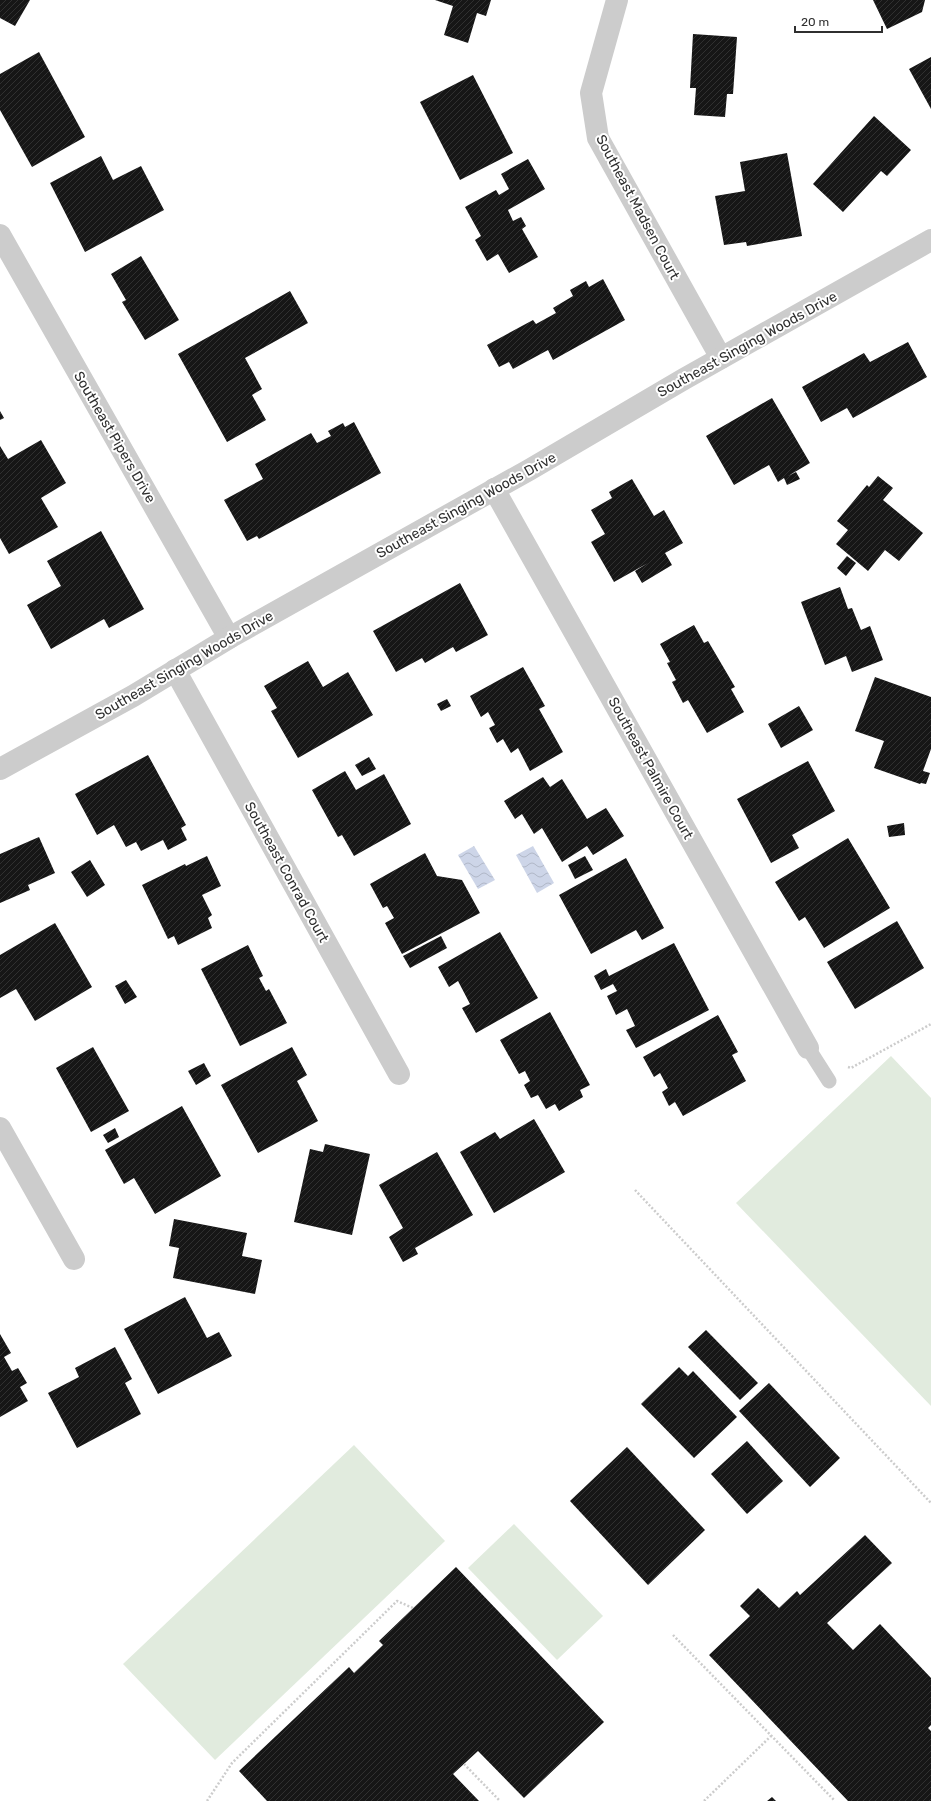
<svg xmlns="http://www.w3.org/2000/svg" width="931" height="1801" font-family="Rubik,sans-serif">
<style>
.green{fill:#e1ebde}
.water{fill:url(#water-waves)}
.building{fill:url(#building-hatch)}
.lines{fill:none;stroke-linecap:round;stroke-linejoin:round}
.path{stroke:#ccc;stroke-width:2.5;stroke-dasharray:2 2;stroke-linecap:butt}
.service{stroke:#ccc;stroke-width:15}
.minor{stroke:#ccc;stroke-width:22}
.labels{text-anchor:middle;stroke-width:4;stroke-linejoin:round;paint-order:stroke}
.street-label{font-size:14px;fill:#2f2f2f;stroke:#fff}
</style>
<defs>
<pattern id="water-waves" width="16" height="10" patternUnits="userSpaceOnUse"><rect width="16" height="10" fill="#cdd5e8"/><path d="M0 5q4-4 8 0t8 0" fill="none" stroke="#b0b7c7"/></pattern>
<pattern id="building-hatch" width="6" height="6" patternUnits="userSpaceOnUse"><rect width="6" height="6" fill="#161616"/><path d="M-1 1l2-2M0 6l6-6M5 7l2-2" fill="none" stroke="#303030"/></pattern>
</defs>
<rect width="100%" height="100%" fill="#fff"/>
<g class="green">
<path d="M891,1056l40,42v308l-195,-203z"/>
<path d="M354,1445l91,96 -230,219 -92,-96z"/>
<path d="M514,1524l89,92 -46,44 -89,-92z"/>
</g>
<g class="water">
<path d="M474,846l21,34 -17,9 -20,-34z"/>
<path d="M533,846l21,37 -17,10 -21,-38z"/>
</g>
<g class="building">
<path d="M0,0h30l-15,26 -15,-8z"/>
<path d="M435,0h56l-5,16 -9,-3 -9,30 -24,-8 9,-29z"/>
<path d="M873,0h52l-3,12 -35,17z"/>
<path d="M693,34l44,3 -4,57h-6l-2,23 -31,-2 2,-27h-6z"/>
<path d="M39,52l46,85 -53,30 -32,-57v-36z"/>
<path d="M931,57v52l-22,-40z"/>
<path d="M473,75l40,78 -53,27 -40,-78z"/>
<path d="M874,116l37,34 -24,26 -6,-5 -38,41 -30,-28z"/>
<path d="M787,153l15,83 -55,10 -1,-4 -22,3 -9,-49 30,-5 -5,-29z"/>
<path d="M101,156l12,24 28,-14 23,44 -79,42 -35,-69z"/>
<path d="M528,159l17,30 -37,21 5,11 8,-4 5,9 -4,3 16,28 -29,16 -11,-19 -11,7 -12,-21 6,-4 -16,-29 31,-17 3,5 10,-6 -8,-15z"/>
<path d="M141,256l38,64 -34,20 -23,-38 4,-2 -15,-26z"/>
<path d="M603,279l22,41 -72,40 -5,-10 -35,19 -4,-7 -10,5 -12,-22 46,-25 3,4 20,-11 -3,-5 20,-12 -3,-6 16,-9 3,6z"/>
<path d="M290,291l18,32 -63,35 17,31 -10,6 14,25 -39,22 -49,-88z"/>
<path d="M908,342l19,35 -74,41 -6,-10 -26,14 -19,-35 62,-34 6,9z"/>
<path d="M772,398l38,65 -22,13 8,-4 4,7 -13,6 -3,-7 -6,4 -9,-17 -35,20 -28,-49z"/>
<path d="M0,411l4,7 -4,2z"/>
<path d="M354,422l27,51 -122,66 -2,-3 -10,5 -23,-41 39,-21 -8,-15 56,-31 6,10 14,-7 -3,-5 15,-8 2,4z"/>
<path d="M41,440l25,43 -25,15 17,29 -49,27 -9,-16v-92l8,13z"/>
<path d="M878,476l15,12 -10,12 40,33 -24,28 -14,-11 -17,21 -32,-27 12,-14 -11,-9 30,-36 2,2z"/>
<path d="M632,479l22,37 10,-6 19,33 -18,10 7,12 -30,18 -7,-12 13,-8 -34,19 -23,-40 14,-8 -14,-24 21,-12 -3,-6z"/>
<path d="M101,531l43,78 -35,19 -5,-9 -53,30 -24,-44 34,-19 -14,-25z"/>
<path d="M847,556l9,7 -10,13 -9,-8z"/>
<path d="M460,583l28,52 -32,17 -3,-5 -28,16 -3,-5 -26,14 -23,-41z"/>
<path d="M840,587l8,22 4,-1 9,22 9,-4 13,34 -31,12 -6,-16 -21,9 -24,-63z"/>
<path d="M694,625l10,18 4,-2 27,46 -4,2 13,23 -37,21 -19,-33 -5,3 -11,-21 4,-2 -9,-17 3,-1 -10,-18z"/>
<path d="M308,661l15,26 25,-15 25,43 -75,43 -27,-47 6,-3 -13,-22z"/>
<path d="M523,667l22,39 -6,3 24,43 -33,19 -12,-23 -7,5 -8,-14 -6,4 -8,-15 6,-3 -7,-13 -7,5 -11,-21z"/>
<path d="M875,677l56,20v52l-8,22 7,2 -4,11 -5,-1 -1,1 -46,-16 10,-27 -29,-10z"/>
<path d="M447,699l4,7 -10,5 -4,-7z"/>
<path d="M799,706l14,24 -32,18 -13,-24z"/>
<path d="M148,755l38,70 -5,3 6,12 -19,10 -5,-10 -22,11 -5,-9 -10,5 -12,-22 -17,10 -22,-41z"/>
<path d="M369,757l7,12 -14,7 -7,-11z"/>
<path d="M808,761l27,50 -43,24 7,13 -28,15 -34,-64z"/>
<path d="M345,771l11,19 28,-16 27,50 -57,32 -12,-21 -4,2 -26,-47z"/>
<path d="M543,777l7,10 12,-8 25,40 19,-11 18,28 -31,19 -6,-9 -25,16 -20,-34 -8,6 -12,-20 -7,5 -11,-18z"/>
<path d="M904,823l1,12 -16,2 -2,-11z"/>
<path d="M39,837l16,36 -27,12 2,5 -30,13v-49z"/>
<path d="M848,838l42,70 -66,40 -19,-31 -6,4 -24,-39z"/>
<path d="M425,853l12,23 25,4 18,33 -78,41 -17,-31 9,-5 -7,-12 -4,2 -13,-24z"/>
<path d="M207,856l14,30 -19,9 10,20 -4,3 4,10 -34,17 -4,-9 -6,3 -26,-54 43,-21 1,2z"/>
<path d="M585,856l8,14 -18,9 -7,-14z"/>
<path d="M626,858l38,70 -22,12 -6,-10 -45,24 -32,-59z"/>
<path d="M90,860l15,25 -18,12 -16,-25z"/>
<path d="M897,921l27,47 -69,41 -28,-47z"/>
<path d="M55,923l37,64 -57,34 -19,-32 -16,9v-43z"/>
<path d="M500,932l38,66 -62,35 -14,-25 8,-4 -12,-23 -9,6 -11,-20z"/>
<path d="M441,936l6,12 -37,20 -7,-12z"/>
<path d="M674,943l35,67 -73,38 -10,-18 9,-4 -8,-17 -11,6 -9,-19 10,-5 -4,-7 -12,6 -7,-14 12,-7 3,7z"/>
<path d="M248,945l15,31 -4,2 7,13 3,-2 18,34 -47,23 -39,-77z"/>
<path d="M126,980l11,17 -12,7 -10,-18z"/>
<path d="M550,1012l40,73 -10,5 3,7 -24,14 -4,-7 -9,5 -8,-14 -7,3 -7,-13 6,-4 -5,-10 -6,3 -19,-34z"/>
<path d="M718,1015l20,37 -6,3 14,26 -63,35 -8,-14 -6,4 -7,-14 6,-4 -8,-15 -6,4 -11,-20z"/>
<path d="M93,1047l36,64 -38,21 -35,-64z"/>
<path d="M292,1047l15,28 -10,6 21,40 -60,32 -37,-68z"/>
<path d="M204,1063l7,13 -15,9 -8,-14z"/>
<path d="M182,1106l39,70 -66,38 -21,-36 -10,6 -19,-34z"/>
<path d="M534,1119l31,53 -71,41 -34,-61 35,-20 5,7z"/>
<path d="M115,1128l4,9 -11,6 -5,-8z"/>
<path d="M325,1144l45,10 -18,81 -58,-13 16,-73 13,3z"/>
<path d="M437,1152l36,63 -58,33 3,6 -15,8 -14,-25 14,-9 -24,-43z"/>
<path d="M174,1219l73,14 -5,23 20,4 -7,34 -82,-16 6,-30 -10,-2z"/>
<path d="M185,1297l22,41 12,-6 13,24 -74,38 -34,-65z"/>
<path d="M706,1330l52,53 -18,17 -52,-53z"/>
<path d="M0,1334l11,19 -7,4 8,14 6,-3 9,15 -7,4 8,14 -28,16z"/>
<path d="M115,1347l17,32 -7,4 16,31 -64,34 -29,-55 31,-16 -4,-9z"/>
<path d="M679,1367l9,9 5,-5 44,46 -43,41 -53,-54z"/>
<path d="M769,1383l71,75 -30,29 -71,-76z"/>
<path d="M747,1441l36,40 -36,33 -36,-40z"/>
<path d="M627,1447l78,83 -57,55 -78,-84z"/>
<path d="M865,1535l27,28 -65,60 26,27 27,-26 51,54v47l-3,3 3,3v70h-83l-139,-146 41,-39 -10,-10 18,-18 21,20 18,-17 3,4z"/>
<path d="M456,1567l148,155 -80,76 -46,-47 -25,23 26,27h-212l-28,-30 110,-104 5,6 29,-28 -4,-4z"/>
<path d="M772,1797l4,4h-9z"/>
</g>
<g class="lines">
<g class="path">
<path d="M848,1067l3,1 80,-44"/>
<path d="M635,1190l296,313"/>
<path d="M673,1635l162,166"/>
<path d="M464,1764l36,37"/>
<path d="M207,1801l25,-38 165,-162 16,7"/>
<path d="M704,1801l67,-65"/>
</g>
<path class="service" d="M808,1048l21,33"/>
<g class="minor">
<path d="M617,0l-26,93 7,45 123,220"/>
<path d="M0,235l229,403"/>
<path d="M494,489l314,559"/>
<path d="M175,670l224,404"/>
<path d="M0,769l133,-73 96,-58 300,-168 155,-91 247,-139"/>
<path d="M0,1128l74,131"/>
</g>
</g>
<g class="labels">
<g class="street-label">
<text transform="translate(638 207) rotate(62)" y="5">Southeast Madsen Court</text>
<text transform="translate(747 344) rotate(-29)" y="5">Southeast Singing Woods Drive</text>
<text transform="translate(115 437) rotate(60)" y="5">Southeast Pipers Drive</text>
<text transform="translate(466 505) rotate(-29)" y="5">Southeast Singing Woods Drive</text>
<text transform="translate(184 665) rotate(-30)" y="5">Southeast Singing Woods Drive</text>
<text transform="translate(651 768) rotate(61)" y="5">Southeast Palmire Court</text>
<text transform="translate(287 872) rotate(61)" y="5">Southeast Conrad Court</text>
</g>
</g>
<path d="M795 26v6h87v-6" fill="none" stroke="#2f2f2f" stroke-width="2"/>
<text x="801" y="26" font-size="12" fill="#2f2f2f" stroke="#ffffff" stroke-width="3" paint-order="stroke">20 m</text>
</svg>
